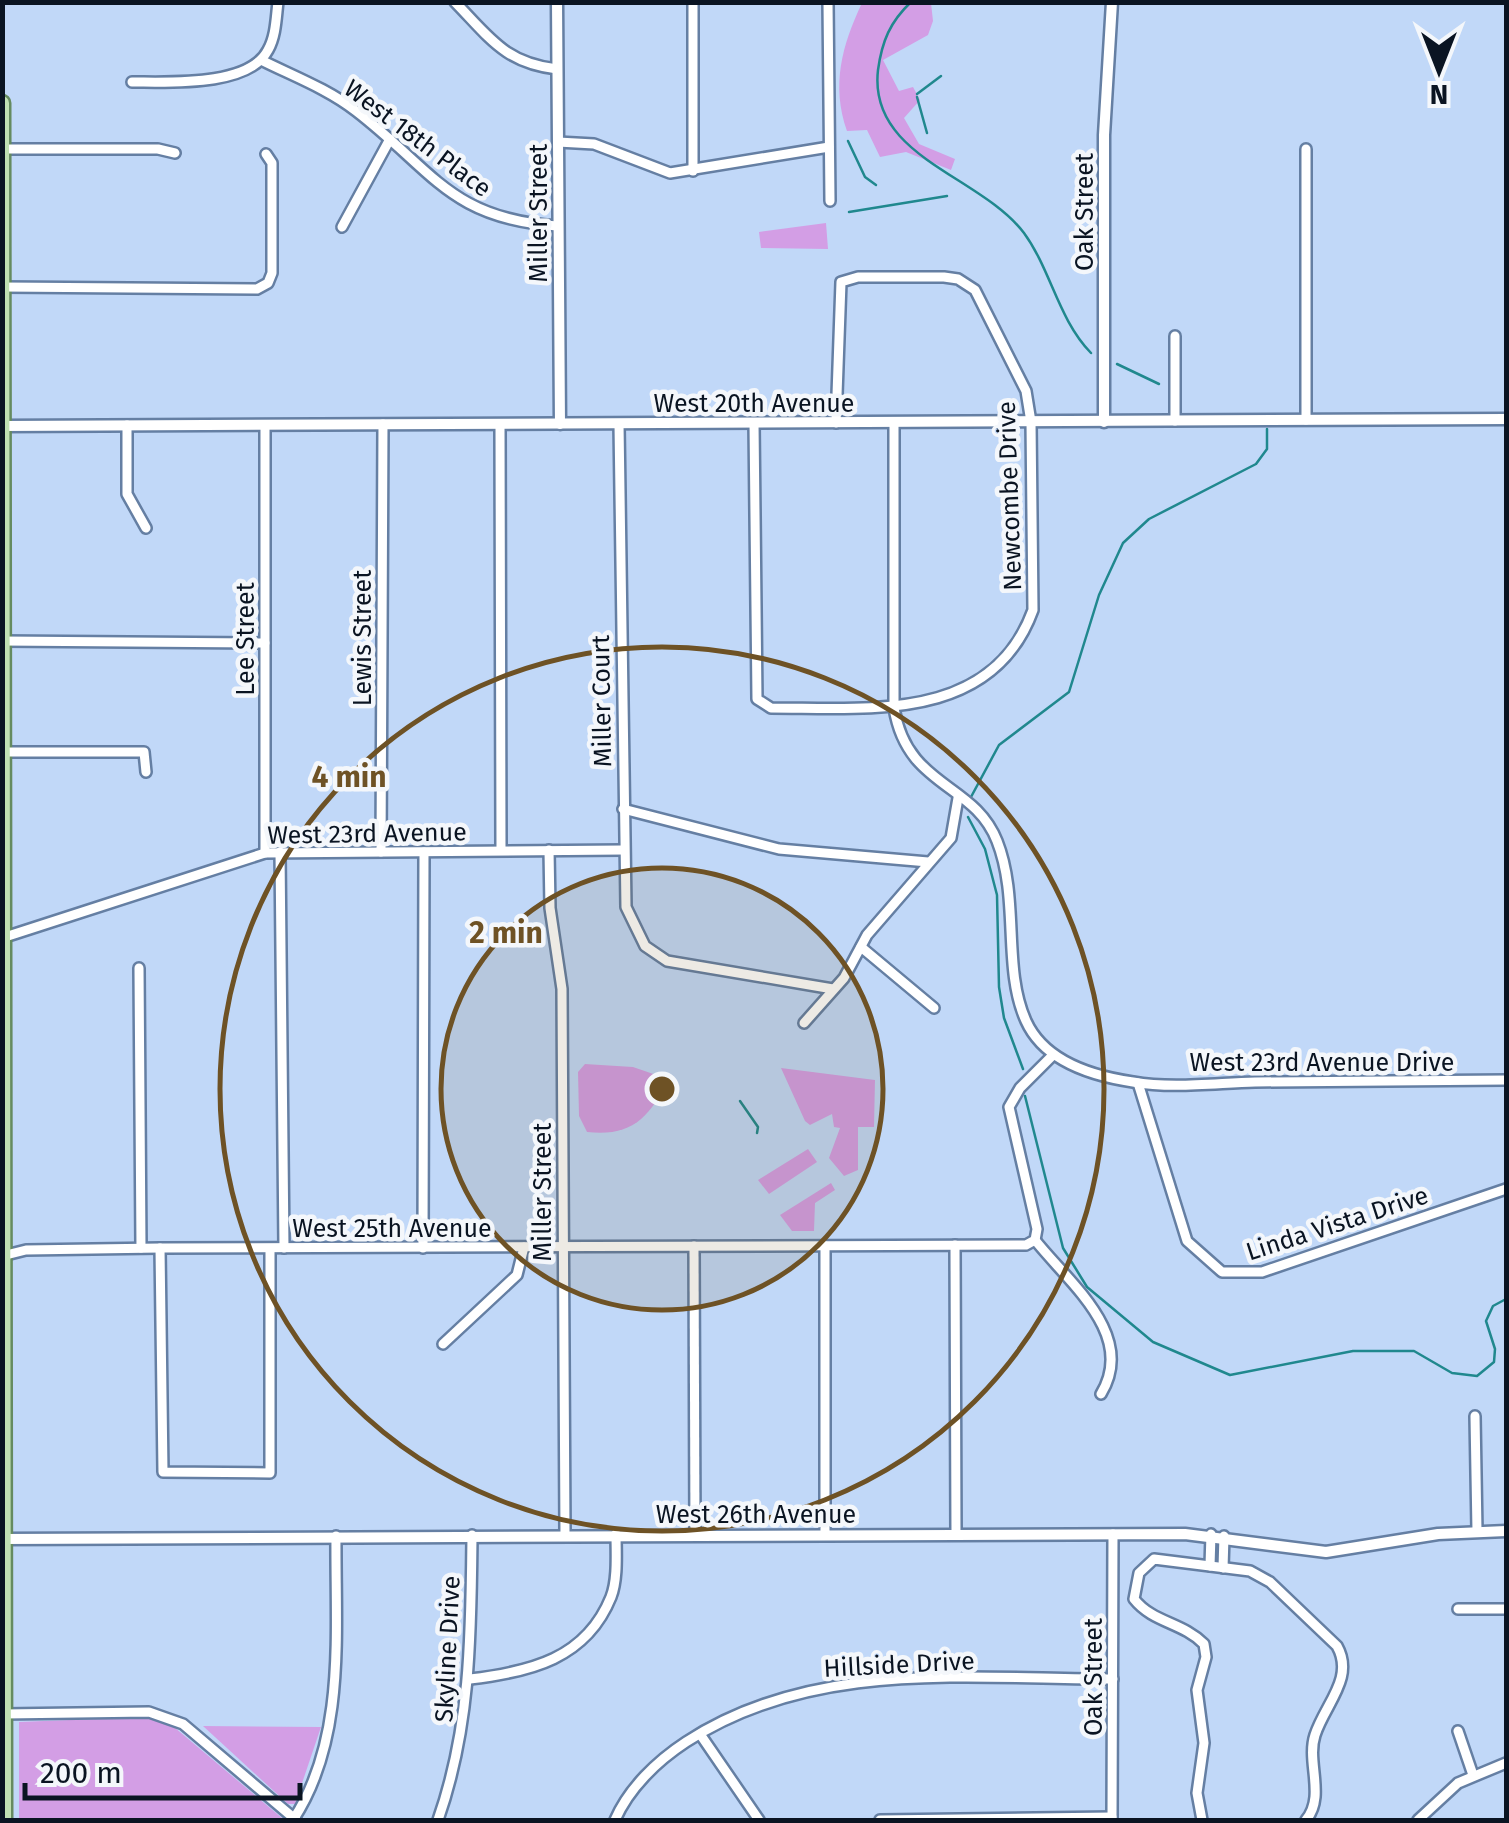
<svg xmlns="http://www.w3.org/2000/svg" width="1509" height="1823" font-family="'Fira Sans',sans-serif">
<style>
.green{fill:#d39ee5}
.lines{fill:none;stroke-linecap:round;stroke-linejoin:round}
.stream{stroke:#20888e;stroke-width:2.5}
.minor-casing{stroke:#657fa3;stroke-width:14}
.tertiary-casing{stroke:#657fa3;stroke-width:15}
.primary-casing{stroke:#658b60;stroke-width:19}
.minor{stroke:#fff;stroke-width:9}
.tertiary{stroke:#fff;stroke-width:10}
.primary{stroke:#c0e0b3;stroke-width:14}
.ring{fill:none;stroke:#6e5225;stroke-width:5}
.labels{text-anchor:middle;stroke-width:9;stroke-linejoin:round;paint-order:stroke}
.street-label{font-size:25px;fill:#0a1422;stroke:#f4f7fb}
.centre{fill:#6e5225;stroke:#f4f7fb;stroke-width:5}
.ring-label{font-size:30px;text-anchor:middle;font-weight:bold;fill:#6e5225;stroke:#f4f7fb;stroke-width:9;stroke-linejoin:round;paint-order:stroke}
</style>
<rect width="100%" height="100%" fill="#c1d8f8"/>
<g class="green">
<path d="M862,3h69l2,18 -5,14 -45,25 16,31 14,-4 7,13 -16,18 15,26 36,15 -4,11 -45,-18 -26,5 -13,-27 -20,1c-16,-46 -5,-86 15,-128z"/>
<path d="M826,223l2,26 -67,-1 -2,-16z"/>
<path d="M585,1064l48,3 35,12c-18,39 -37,58 -81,53l-8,-16 -1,-44z"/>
<path d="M781,1068l94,12 -1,47h-16v43l-14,6 -15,-18 11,-30 -6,-1 -2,-13 -22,11 -5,-4z"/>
<path d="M808,1149l9,13 -48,32 -11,-14z"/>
<path d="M831,1183l4,7 -20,13 -1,28h-22l-12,-16z"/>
<path d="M145,1717l29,10 108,91 -263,2v-98z"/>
<path d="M203,1726l118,1 -26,77h-7z"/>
</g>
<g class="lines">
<g class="stream">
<path d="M911,2c-21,20 -29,39 -33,68 -10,87 102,105 146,163 27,37 34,86 67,120"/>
<path d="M917,94l24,-18"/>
<path d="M917,97l10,36"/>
<path d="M848,141l17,36 11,8"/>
<path d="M849,212l98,-16"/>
<path d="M1117,364l42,20"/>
<path d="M971,797l28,-52 70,-53 30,-97 24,-52 26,-24 107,-55 11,-15v-20"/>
<path d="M968,817l17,32 12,46 2,92 5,31 19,51"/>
<path d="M1025,1096l38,152 24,39 66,55 77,33 123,-24h61l38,22 25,3 17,-14 1,-13 -9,-28 7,-15 13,-7"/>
<path d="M740,1101l18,26 -1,6"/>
</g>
<defs>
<g id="minor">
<path d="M455,2c35,36 50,61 102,67"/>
<path d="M693,2v169"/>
<path d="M828,2l2,199"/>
<path d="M261,60c32,16 67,29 95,51 78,60 94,108 202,115"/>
<path d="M132,82c36,0 117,5 136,-32 8,-14 8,-32 10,-48"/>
<path d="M558,142l36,2 76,29 159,-26"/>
<path d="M3,149h155l17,4"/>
<path d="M342,227l48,-88"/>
<path d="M3,287l254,2 11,-6 4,-10v-110l-6,-9"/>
<path d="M1175,336v85"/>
<path d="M1306,420v-271"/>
<path d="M894,422v286c13,80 80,74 103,133 23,58 5,127 29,180 18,40 66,55 107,61 39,7 83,1 122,0 84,0 168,-1 251,-2"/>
<path d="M754,423l3,276 14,9c97,0 221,15 262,-98l-2,-188 -5,-31 -51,-101 -17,-11 -14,-2h-86l-17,5 -5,141"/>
<path d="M500,424l1,426"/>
<path d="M619,424l7,483 19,39 22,15 166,28"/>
<path d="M127,425v69l19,34"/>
<path d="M265,425v428"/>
<path d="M2,641l263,2"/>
<path d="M4,752h140l2,20"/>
<path d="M623,809l156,40 149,13"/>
<path d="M549,850l1,58 12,81 3,545"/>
<path d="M280,852l4,396"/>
<path d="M381,852l2,-428"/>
<path d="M5,937l260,-84 358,-3"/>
<path d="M861,947l73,61"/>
<path d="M139,968l2,280"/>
<path d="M804,1023l40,-45 23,-43 84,-97 7,-40"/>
<path d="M1138,1083l49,158 35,31h40l244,-83"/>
<path d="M1035,1240c34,43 102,95 66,154"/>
<path d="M955,1245l1,289"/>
<path d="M694,1246l1,288"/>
<path d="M160,1248l3,224 107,1v-224"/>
<path d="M423,1248l1,-396"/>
<path d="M2,1256l24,-6 134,-2 866,-3 9,-5 2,-11 -28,-122 11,-19 32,-32"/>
<path d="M443,1344l74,-69 7,-28"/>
<path d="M1475,1416l2,115"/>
<path d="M825,1533v-287"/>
<path d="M1210,1566l1,-32"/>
<path d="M1223,1568l1,-32"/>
<path d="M1458,1609h48"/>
<path d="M470,1679c60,-7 116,-20 141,-82 7,-18 5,-44 5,-63"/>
<path d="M4,1714l145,-2 34,12 113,96"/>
<path d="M1458,1731l15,44"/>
<path d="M700,1734l59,86"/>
<path d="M293,1820c54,-82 42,-190 43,-284"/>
<path d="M438,1820c33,-94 33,-186 34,-285"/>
<path d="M615,1820c14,-32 42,-59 71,-78 127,-83 283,-63 427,-63"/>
<path d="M880,1820l232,-3"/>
<path d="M1112,1820l1,-286"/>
<path d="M1202,1820l-5,-27 7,-50 -7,-53 9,-33 -2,-13c-22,-22 -51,-21 -70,-45l5,-26 15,-14 96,12 20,11 67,64c18,32 -12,58 -22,89 -9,27 11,61 -9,85"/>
<path d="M1418,1820l40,-37 48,-20"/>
</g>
<g id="tertiary">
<path d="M557,2l3,422"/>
<path d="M1104,422v-287l8,-133"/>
<path d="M2,426l1504,-7"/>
<path d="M2,1539l1183,-5 141,18 112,-18 68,-3"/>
</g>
<path id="primary" d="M2,103l2,1717"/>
</defs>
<use href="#minor" class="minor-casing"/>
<use href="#tertiary" class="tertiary-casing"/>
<use href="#primary" class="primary-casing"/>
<use href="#minor" class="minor"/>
<use href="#tertiary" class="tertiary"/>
<use href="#primary" class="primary"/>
</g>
<circle cx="662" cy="1089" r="221" fill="#6e5225" fill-opacity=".12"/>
<g class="ring">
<circle cx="662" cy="1089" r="221"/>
<circle cx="662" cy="1089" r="442"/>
</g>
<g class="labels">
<g class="street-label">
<text transform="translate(418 138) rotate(37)" y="9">West 18th Place</text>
<text transform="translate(1084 212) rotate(-90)" y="9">Oak Street</text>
<text transform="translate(538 213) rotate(-90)" y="9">Miller Street</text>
<text x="754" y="412">West 20th Avenue</text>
<text transform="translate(1009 496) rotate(-92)" y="9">Newcombe Drive</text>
<text transform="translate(362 638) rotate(-90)" y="9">Lewis Street</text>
<text transform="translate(245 639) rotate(-90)" y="9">Lee Street</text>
<text transform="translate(601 701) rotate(-91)" y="9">Miller Court</text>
<text transform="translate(367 833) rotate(-1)" y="9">West 23rd Avenue</text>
<text x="1322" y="1071">West 23rd Avenue Drive</text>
<text transform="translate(542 1192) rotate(-90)" y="9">Miller Street</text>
<text transform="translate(1337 1223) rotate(-18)" y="9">Linda Vista Drive</text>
<text x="392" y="1237">West 25th Avenue</text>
<text x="756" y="1523">West 26th Avenue</text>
<text transform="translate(447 1649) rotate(-87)" y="9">Skyline Drive</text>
<text transform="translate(899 1664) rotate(-3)" y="9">Hillside Drive</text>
<text transform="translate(1093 1677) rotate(-90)" y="9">Oak Street</text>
</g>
</g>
<circle cx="662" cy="1089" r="15" class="centre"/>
<g class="ring-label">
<text x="349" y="787">4 min</text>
<text x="506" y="943">2 min</text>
</g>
<rect width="1509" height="1823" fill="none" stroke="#0a1422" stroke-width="10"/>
<g transform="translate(1439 70) rotate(180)" stroke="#f4f7fb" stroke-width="8" paint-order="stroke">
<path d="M0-8L18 38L0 25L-18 38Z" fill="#0a1422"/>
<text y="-15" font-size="28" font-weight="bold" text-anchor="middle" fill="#0a1422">N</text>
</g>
<path d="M25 1783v15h275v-15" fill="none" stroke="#0a1422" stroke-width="5"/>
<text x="40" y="1783" font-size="30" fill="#0a1422" stroke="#f4f7fb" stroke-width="8" paint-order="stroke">200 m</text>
</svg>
